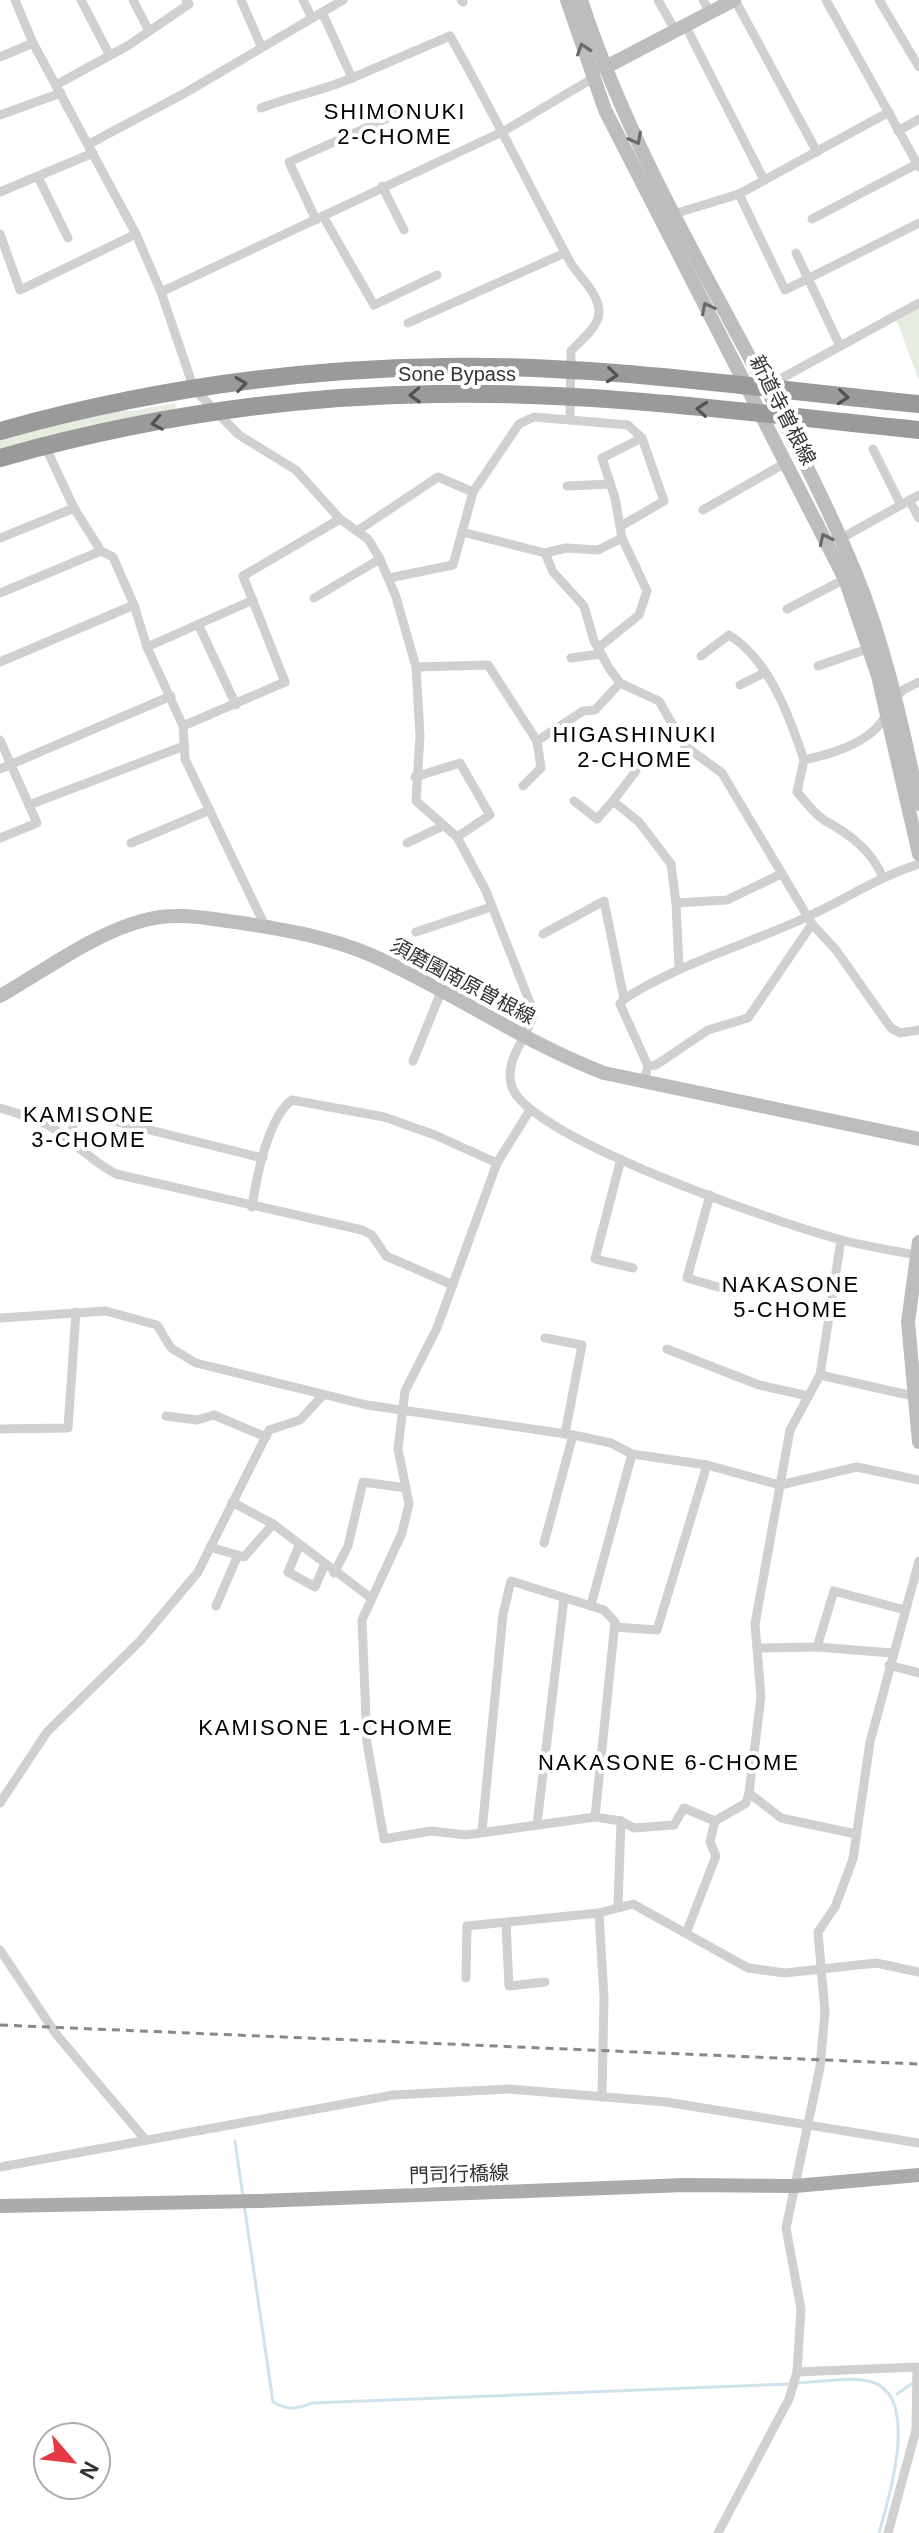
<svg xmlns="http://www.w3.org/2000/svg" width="919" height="2533" font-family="Helvetica,'Noto Sans JP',sans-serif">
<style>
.green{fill:#e6ecdf}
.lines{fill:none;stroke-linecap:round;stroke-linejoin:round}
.stream{stroke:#cfe2ee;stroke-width:3}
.street{stroke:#d0d0d0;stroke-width:9}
.secondary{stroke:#bdbdbd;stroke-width:14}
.primary{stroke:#ababab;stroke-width:14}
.highway{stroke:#9a9a9a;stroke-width:18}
.rail{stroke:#888;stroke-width:3;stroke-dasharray:8 6;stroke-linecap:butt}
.oneway{stroke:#6a6a6a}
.oneway2{stroke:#525252}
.labels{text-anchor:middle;stroke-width:8;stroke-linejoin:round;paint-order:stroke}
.street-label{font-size:20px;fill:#333;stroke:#fff}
.neighbourhood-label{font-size:22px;letter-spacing:2px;fill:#000;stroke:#fff}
</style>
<rect width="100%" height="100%" fill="#fff"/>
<g class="green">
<path d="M919,306v74l-23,-61z"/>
<path d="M175,403l1,9 -176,41v-14l113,-29 20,1z"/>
</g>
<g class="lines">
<g class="stream">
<path d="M235,2141l8,56"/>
<path d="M244,2204l29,198c16,9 23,7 39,1l478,-19"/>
<path d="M798,2383c23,-1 52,-7 74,-1 47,14 19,110 7,151"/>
<path d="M897,2394l16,-11"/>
</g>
<g class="street">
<path d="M15,0l18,43 103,191 25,58 33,97 45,46 57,35 44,49 28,20 12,20 16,38 20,70 4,69 -4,65 41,36 29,54 48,122c-6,25 -31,46 -22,74 17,51 269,137 326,152 26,7 52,11 78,16"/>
<path d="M81,0l28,54"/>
<path d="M133,0l16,31"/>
<path d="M241,0l20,46"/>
<path d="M303,0l9,18"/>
<path d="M461,0l2,2"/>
<path d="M658,0l17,30"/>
<path d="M703,0l7,12"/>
<path d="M735,0l82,152"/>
<path d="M826,0l93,167"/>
<path d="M879,0l40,67"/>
<path d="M322,12l30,66 98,-42c42,74 79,149 119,224 9,17 30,32 30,52 0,15 -19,29 -28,39l-1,69 -36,-3 -15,7 -46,68 -20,73 -64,13"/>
<path d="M685,25l79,155"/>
<path d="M0,57l33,-14"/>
<path d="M56,85l73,-40 60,-41 -3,-4"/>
<path d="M261,108c31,-12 61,-17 91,-30"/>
<path d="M0,115l61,-22"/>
<path d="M898,131l21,-12"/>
<path d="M89,144l96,-51 158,-93"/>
<path d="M38,177l30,61"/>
<path d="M382,186l22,44"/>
<path d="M0,192l93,-39"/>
<path d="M739,194l46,96 134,-67"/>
<path d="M674,214l65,-20 150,-82"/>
<path d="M323,216l51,89 63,-30"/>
<path d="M812,219l105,-55"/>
<path d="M316,220l-27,-58 108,-48"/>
<path d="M0,234l20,56 116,-56"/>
<path d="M796,253l44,93"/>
<path d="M161,292l343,-161 91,-54"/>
<path d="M408,323l157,-70"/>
<path d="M770,388l12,-10 137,-75"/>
<path d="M570,420l58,5 14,13 -40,20 13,40 7,40 25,53 -8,24 -41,33"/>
<path d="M45,446l29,62 27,43 12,6 21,48 13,42 36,79 2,33 80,167"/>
<path d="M873,449l28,56"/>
<path d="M567,486l43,-2"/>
<path d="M909,500l10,18"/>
<path d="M703,510l84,-48"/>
<path d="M621,526l43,-25 -22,-63"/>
<path d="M357,531l81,-54 35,15"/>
<path d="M462,532l83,21 8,19 31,34 10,35 15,27 11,15 39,18 26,45 37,27 90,151 24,26 55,78 9,5 19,-3"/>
<path d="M0,538l74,-30"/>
<path d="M840,539l79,-44"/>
<path d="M545,553l21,-5 32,2 24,-12"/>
<path d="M0,593l101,-42"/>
<path d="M314,598l66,-39"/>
<path d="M787,609l58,-30"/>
<path d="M199,626l37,79"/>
<path d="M147,647l106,-47"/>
<path d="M701,656l28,-21c40,24 61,83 75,125"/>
<path d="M571,658l29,-4"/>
<path d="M0,662l134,-57"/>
<path d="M818,666l52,-18"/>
<path d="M416,667l72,-2 49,76 4,27 -18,18"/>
<path d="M740,685l24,-12"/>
<path d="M893,701l10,-11 16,-8"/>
<path d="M183,726l102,-44 -42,-106 97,-57"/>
<path d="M0,740l37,83 -37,15"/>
<path d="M537,741l46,-30 12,-1 25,-27"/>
<path d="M0,769l171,-73"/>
<path d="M636,771l-23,30 26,21 32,42 5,39"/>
<path d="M415,777l45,-14 30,52 -33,22"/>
<path d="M574,801l23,18 16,-18"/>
<path d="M29,805l155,-59"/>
<path d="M131,843l79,-33"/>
<path d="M407,843l36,-17"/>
<path d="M883,878c-11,-28 -34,-44 -59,-58 -10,-6 -19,-19 -27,-28l7,-32c28,-6 70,-18 82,-46"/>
<path d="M416,932l75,-25"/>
<path d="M543,934l61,-33 20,98"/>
<path d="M679,968l-3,-65 51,-3 54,-26"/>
<path d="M413,1061l28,-69"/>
<path d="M648,1066l8,-1 52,-35 40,-12 64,-94"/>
<path d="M644,1081l4,-15 -28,-62 4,-5c58,-37 123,-54 185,-83 37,-17 71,-40 110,-52"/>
<path d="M0,1108c20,6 42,12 59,24 20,15 36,31 57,42l246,56 10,5 14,21 67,29"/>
<path d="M530,1110l-33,53 -60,165 -32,63 -7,58 11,55 -7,29 -40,87 5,123 17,96 47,-8 35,4 129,-18 26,4 -3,84"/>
<path d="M69,1140l8,-28 186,46"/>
<path d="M621,1159l-26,100 38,9"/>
<path d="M710,1195l-23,83 48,14"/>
<path d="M252,1207c4,-28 16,-90 40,-107l92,17 51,18 62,28"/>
<path d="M841,1240l-21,135 -30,55 -35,194 6,73 -12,96 32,25 75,16"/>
<path d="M0,1318l106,-7 51,14 14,23 25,15 171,42 206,30 38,8 21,11 75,11 73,20 77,-18 62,13"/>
<path d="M545,1338l37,7 -17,89"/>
<path d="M667,1349l92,36 49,11"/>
<path d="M820,1375l93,21"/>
<path d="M166,1416l31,4 17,-5 52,22"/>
<path d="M0,1429l68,-1 8,-116"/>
<path d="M232,1502l41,22 98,74"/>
<path d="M544,1543l29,-108"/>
<path d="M299,1546l-11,26 27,15 9,-21"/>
<path d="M210,1547l34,10 29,-33"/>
<path d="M334,1573l14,-27 15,-64 43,6"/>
<path d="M591,1605l41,-151"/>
<path d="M216,1606l22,-51"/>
<path d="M615,1627l42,3 50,-165"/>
<path d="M757,1648l60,-1"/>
<path d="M892,1653l-75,-6 17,-56 71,19"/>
<path d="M889,1665l30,8"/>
<path d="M0,1803l47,-71 93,-91 58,-69 71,-142 31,-10 23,-25"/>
<path d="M621,1821l13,7 40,-3 10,-17 31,13"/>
<path d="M537,1824l27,-226"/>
<path d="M482,1831l21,-217 8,-33 93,29 11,12 -20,195"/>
<path d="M506,1923l3,63 36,-4"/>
<path d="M687,1931l29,-75 -6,-14 5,-21 31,-18 3,-10"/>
<path d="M0,1950l56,84 88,104"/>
<path d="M466,1978l1,-52 132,-13"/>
<path d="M602,2097l2,-99 -5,-85 34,-9 115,64 37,5 91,-10 43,9"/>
<path d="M0,2167l393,-72 116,-6 157,13 253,41"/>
<path d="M797,2372l120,-5 -1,63 -28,103"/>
<path d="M718,2533l71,-134 8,-27 4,-63 -15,-81 34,-161 5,-55 -7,-80 17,-25 18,-48 17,-117 49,-181"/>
</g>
<g class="secondary">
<path d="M567,0l38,110 240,469 33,97 41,178"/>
<path d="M581,0c66,202 193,376 274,572 31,75 47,154 64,232"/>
<path d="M604,68l130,-68"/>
<path d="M0,996c46,-26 94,-63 145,-76 32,-9 65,-1 97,3 44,7 87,14 129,32 80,35 151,87 233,118l315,66"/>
<path d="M919,1242l-11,80 11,120"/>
</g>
<path class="primary" d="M0,2206l259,-5 426,-16 110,1 124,-11"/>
<g class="highway">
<path d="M0,431c143,-40 294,-62 442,-64 159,-3 319,22 477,37"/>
<path d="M0,458c141,-40 289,-62 436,-64 161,-3 323,20 483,36"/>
</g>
<path class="rail" d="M0,2025l919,39"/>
</g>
<defs><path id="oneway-chevron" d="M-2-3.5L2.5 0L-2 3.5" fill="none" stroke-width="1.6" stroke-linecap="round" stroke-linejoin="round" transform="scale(2)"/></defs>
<g class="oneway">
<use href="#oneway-chevron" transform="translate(583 49) rotate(-108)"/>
<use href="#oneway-chevron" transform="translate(636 139) rotate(62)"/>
<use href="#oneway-chevron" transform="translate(707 308) rotate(-117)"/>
<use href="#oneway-chevron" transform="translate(825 539) rotate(-116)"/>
</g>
<g class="oneway2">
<use href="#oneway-chevron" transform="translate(612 375) rotate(5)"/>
<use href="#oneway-chevron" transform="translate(241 384) rotate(-7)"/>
<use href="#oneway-chevron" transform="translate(415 395) rotate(178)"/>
<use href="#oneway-chevron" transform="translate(843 397) rotate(5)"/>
<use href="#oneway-chevron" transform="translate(702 409) rotate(-175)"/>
<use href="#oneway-chevron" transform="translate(157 423) rotate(170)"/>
</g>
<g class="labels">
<g class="street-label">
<text x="457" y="381">Sone Bypass</text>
<text transform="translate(783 410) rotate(63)" y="7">新道寺曽根線</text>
<text transform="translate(463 981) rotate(28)" y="7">須磨園南原曽根線</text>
<text transform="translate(459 2174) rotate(-2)" y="7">門司行橋線</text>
</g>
<g class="neighbourhood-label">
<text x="395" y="119">SHIMONUKI<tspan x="395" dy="25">2-CHOME</tspan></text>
<text x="635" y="742">HIGASHINUKI<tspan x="635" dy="25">2-CHOME</tspan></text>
<text x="89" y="1122">KAMISONE<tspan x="89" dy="25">3-CHOME</tspan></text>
<text x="791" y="1292">NAKASONE<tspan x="791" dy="25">5-CHOME</tspan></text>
<text x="326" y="1735">KAMISONE 1-CHOME</text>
<text x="669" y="1770">NAKASONE 6-CHOME</text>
</g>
</g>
<g transform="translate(72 2461) rotate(118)"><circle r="38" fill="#ffffff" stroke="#adadad" stroke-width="2"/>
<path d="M0-6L14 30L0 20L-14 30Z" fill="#e63946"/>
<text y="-12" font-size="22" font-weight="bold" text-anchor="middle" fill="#333333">N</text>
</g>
</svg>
